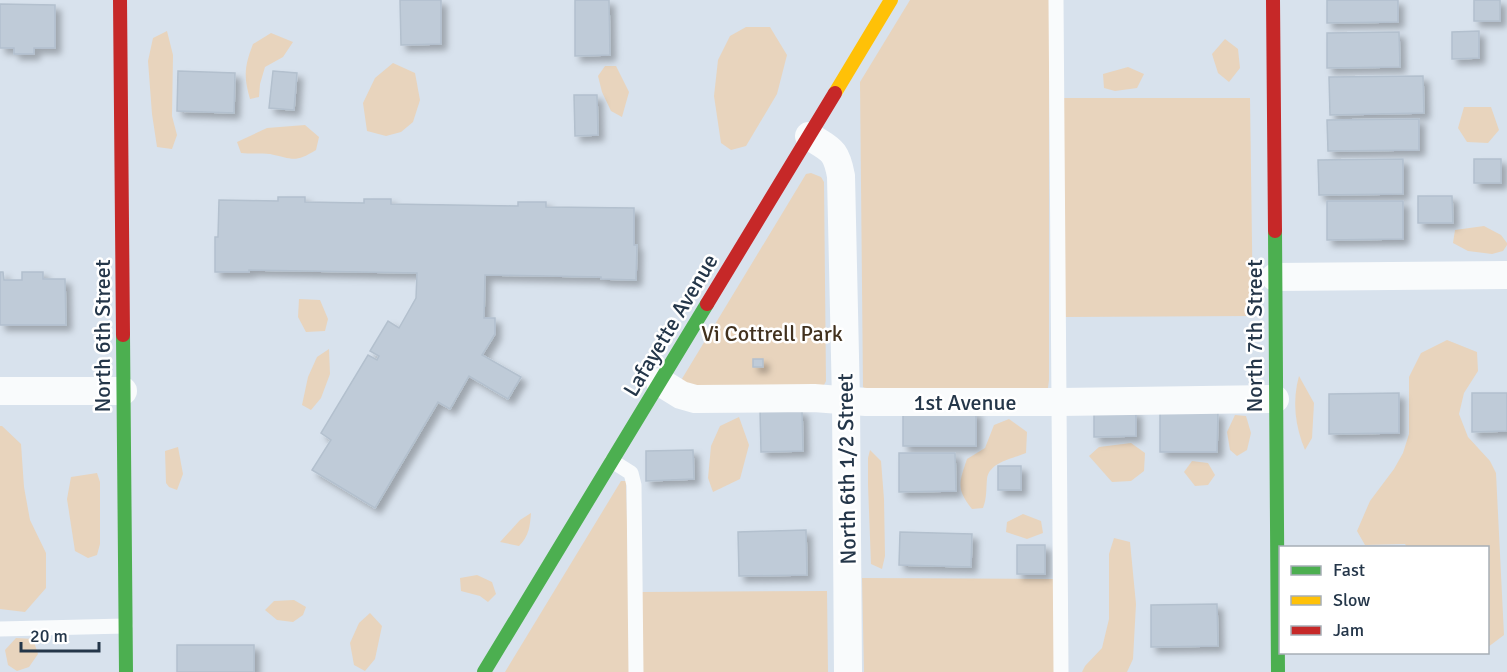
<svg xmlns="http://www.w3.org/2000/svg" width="1507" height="672" font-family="Signika,sans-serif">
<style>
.green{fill:#e8d4bd}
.building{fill:#bfcbd8;stroke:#b3c0ce;stroke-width:1.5;filter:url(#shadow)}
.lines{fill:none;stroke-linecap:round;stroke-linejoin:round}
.lane{stroke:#f9fbfc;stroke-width:15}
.street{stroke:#f9fbfc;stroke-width:28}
.fast{stroke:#4caf50;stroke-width:14}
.slow{stroke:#ffc107;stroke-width:14}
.jam{stroke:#c62828;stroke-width:14}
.labels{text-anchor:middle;stroke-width:5;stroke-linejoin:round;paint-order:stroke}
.street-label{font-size:22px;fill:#243649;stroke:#fff}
.park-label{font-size:22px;fill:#41311e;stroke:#fff}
</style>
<defs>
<filter id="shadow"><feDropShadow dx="5.5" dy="5.5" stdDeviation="3" flood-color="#0004"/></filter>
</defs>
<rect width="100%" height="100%" fill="#d8e2ed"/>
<g class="green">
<path d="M910,0h139v380l-1,8 -183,1 -2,-2 -3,-305z"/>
<path d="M746,27h24l17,28 -10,39 -31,52 -15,4 -10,-7 -7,-47 4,-36 12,-24z"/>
<path d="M167,31l6,24 -1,61 5,19 -5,14 -15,-2 -5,-33 -4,-53 5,-23z"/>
<path d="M271,33l22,9 -10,15 -18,10 -5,17 -1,13 -9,2c-7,-23 -5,-34 3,-55z"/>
<path d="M1225,39l13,10 2,19 -11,14 -11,-9 -6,-19z"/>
<path d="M393,63l22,10 5,27 -7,22 -12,10 -15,4 -19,-5 -4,-28 12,-25z"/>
<path d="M605,66h11l13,26 -7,25 -11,-6 -9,-19 -4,-16z"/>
<path d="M1128,67l16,7 -7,14 -22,3 -11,-3 -1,-14z"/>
<path d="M1063,98h187l3,218 -188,1z"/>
<path d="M1464,107h27l8,23 -11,13 -21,-1 -9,-14z"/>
<path d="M305,125l14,12 -3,13c-21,13 -23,9 -46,4 -9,-1 -20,0 -29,-1l-4,-11 30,-14z"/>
<path d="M811,173l10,4 3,5 2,199 -2,4 -127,4 -17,-7 126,-208z"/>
<path d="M1484,226l17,9 6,8v2l-4,6 -11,3 -24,-3 -15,-8 2,-13z"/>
<path d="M299,299l21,1 8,19 -3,12 -19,1 -8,-15z"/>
<path d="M1447,340l30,12 1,19 -14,22 -5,21 9,23 22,24 6,12 8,162 -16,12v-99h-80l-3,-4 -40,1 -8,-14 13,-30 24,-32 9,-16 6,-19v-57l12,-24z"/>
<path d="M329,349l1,25 -9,24 -10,12 -9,-5 6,-28 9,-20z"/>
<path d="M1299,376l15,27 -2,35 -7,12c-10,-24 -13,-49 -6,-74z"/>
<path d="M1235,415l11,1 5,17 -4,17 -10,6 -7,-6 -3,-18z"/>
<path d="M739,417l10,28 -9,34 -27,13 -5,-14 3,-32 9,-20z"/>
<path d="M1009,419l18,13 -1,21c-14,6 -37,9 -39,26 -1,10 0,19 -4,29l-11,1c-16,-20 -13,-26 -5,-50l18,-11 9,-23z"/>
<path d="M0,426h2l19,18 3,43 6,33 16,33v35l-21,24 -25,-3z"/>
<path d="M1131,443l14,10 -1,18 -13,10 -19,1 -23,-26 10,-9z"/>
<path d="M178,447l5,27 -6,16 -8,-3 -3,-4 -1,-32z"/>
<path d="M870,450l11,11 3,38 1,57 -3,13 -11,-5 -3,-79v-27z"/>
<path d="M1192,461l16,2 7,12 -7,10 -13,1 -11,-14z"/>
<path d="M97,473l3,9v62l-3,11 -9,3 -13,-7 -8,-52 4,-22z"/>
<path d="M621,481h5l5,191h-126z"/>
<path d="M531,513c-1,13 -2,23 -12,33l-19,-4 20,-22z"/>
<path d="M1023,514l18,7 2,12 -16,6 -21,-7 1,-10z"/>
<path d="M1114,538l16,4 6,62 -3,55 -6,13h-45l3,-6 17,-18 7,-29v-65z"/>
<path d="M477,575l15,7 4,12 -8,8 -8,-6 -19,-5 -1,-13z"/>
<path d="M862,578l193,1v93h-191z"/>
<path d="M827,591l1,81h-187v-80z"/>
<path d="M294,600l12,7 -3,8 -10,7 -16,-2 -12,-10 9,-9z"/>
<path d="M370,613l12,13 -7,33 -10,12 -11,-6 -4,-22 9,-20z"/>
<path d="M16,638l17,1 5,15 -9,13 -12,4 -9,-6 -3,-15z"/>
</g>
<g class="building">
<path d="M400,0h41v44l-40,1z"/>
<path d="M575,0h34l1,55 -35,1z"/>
<path d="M1327,0h71v22l-71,1z"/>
<rect x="1474" y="0" width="26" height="21"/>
<path d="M0,4l55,1v43h-21v6h-20v-6h-14z"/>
<path d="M1479,31v27l-27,1v-27z"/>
<path d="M1399,32l1,35 -73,1v-35z"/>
<path d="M178,71l57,2 -1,40 -57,-2z"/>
<path d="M273,71l24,2 -3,37 -25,-2z"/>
<path d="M1423,76l1,37 -94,2 -1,-38z"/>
<path d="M574,95h23l1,40 -23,1z"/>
<path d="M1419,119v31l-91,1 -1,-31z"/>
<path d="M1403,159v35l-84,1 -1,-35z"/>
<rect x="1474" y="159" width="27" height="24"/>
<path d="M1418,196h34l1,27h-35z"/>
<path d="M278,197h27v5l59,1v-4h27v5l127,2v-4h28v5l88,1v37h3l-1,35 -35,-1v-2l-116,-2 -1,43h11v16l-13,21 39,22 -13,22 -39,-23 -19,33 -12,-7 -63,106 -63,-38 19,-30 -10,-7 47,-78 9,5 2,-4 -9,-5 18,-30 11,7 17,-30 1,-25 -168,-3v2h-34v-35h3l1,-37 59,1z"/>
<path d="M1327,201h76v38l-76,1z"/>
<path d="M0,272h3l1,8h18v-8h21v7h22l1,46h-66z"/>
<rect x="753" y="359" width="10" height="8"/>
<path d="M1399,393v40l-70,1v-40z"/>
<path d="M1472,393h35v38l-35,1z"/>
<path d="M760,410h42l1,41 -42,1z"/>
<rect x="903" y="411" width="73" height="35"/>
<path d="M1136,411v25l-42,1v-25z"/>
<path d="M1160,412h58l-1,40h-57z"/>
<path d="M693,450l1,29 -48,2v-30z"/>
<path d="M899,453h56l1,38 -57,1z"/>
<rect x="998" y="466" width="23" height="24"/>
<path d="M806,530l1,45 -68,1 -1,-44z"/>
<path d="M900,532l72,2 -1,33 -72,-2z"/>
<rect x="1017" y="545" width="28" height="29"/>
<path d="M1217,604l1,42 -67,1v-42z"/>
<rect x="177" y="645" width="77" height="27"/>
</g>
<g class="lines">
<g class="lane">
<path d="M1056,0l5,672"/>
<path d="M612,461l19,12 3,12 2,187"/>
<path d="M0,629l125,-3"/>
</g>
<g class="street">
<path d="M809,136c22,14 27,13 32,40l5,225 2,271"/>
<path d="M1275,277l232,-2"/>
<path d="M660,382l21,13 14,4 119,-1 52,4h194l215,-3"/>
<path d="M0,391h123"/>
</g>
<g class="fast">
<path d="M1275,231l3,441"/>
<path d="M123,335l3,337"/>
<path d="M484,672l223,-368"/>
</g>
<path class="slow" d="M835,93l56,-93"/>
<g class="jam">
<path d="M120,0l3,335"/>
<path d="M1273,0l2,231"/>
<path d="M707,304l128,-211"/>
</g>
</g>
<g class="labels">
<g class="street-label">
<text transform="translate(670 325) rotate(-59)" y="8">Lafayette Avenue</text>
<text transform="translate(102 336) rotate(-90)" y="8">North 6th Street</text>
<text transform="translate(1254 336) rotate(-90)" y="8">North 7th Street</text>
<text x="965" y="410">1st Avenue</text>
<text transform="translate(846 469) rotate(-91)" y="8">North 6th 1/2 Street</text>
</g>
<g class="park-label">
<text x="772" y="341">Vi Cottrell Park</text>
</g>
</g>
<rect x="1279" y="546" width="210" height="108" fill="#ffffff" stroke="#a7afb6" stroke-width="1.5"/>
<rect x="1291" y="566" width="30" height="9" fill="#4caf50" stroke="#a7afb6" stroke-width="1.5"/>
<text x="1333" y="576" font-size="18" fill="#243649">Fast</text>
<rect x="1291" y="596" width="30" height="9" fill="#ffc107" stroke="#a7afb6" stroke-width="1.5"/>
<text x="1333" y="606" font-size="18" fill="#243649">Slow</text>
<rect x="1291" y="626" width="30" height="9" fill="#c62828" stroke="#a7afb6" stroke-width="1.5"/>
<text x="1333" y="636" font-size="18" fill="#243649">Jam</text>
<path d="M21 642v9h78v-9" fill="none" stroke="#243649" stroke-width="3"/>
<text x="30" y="642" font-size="18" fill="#243649" stroke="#ffffff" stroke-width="4.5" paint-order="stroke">20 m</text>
</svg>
